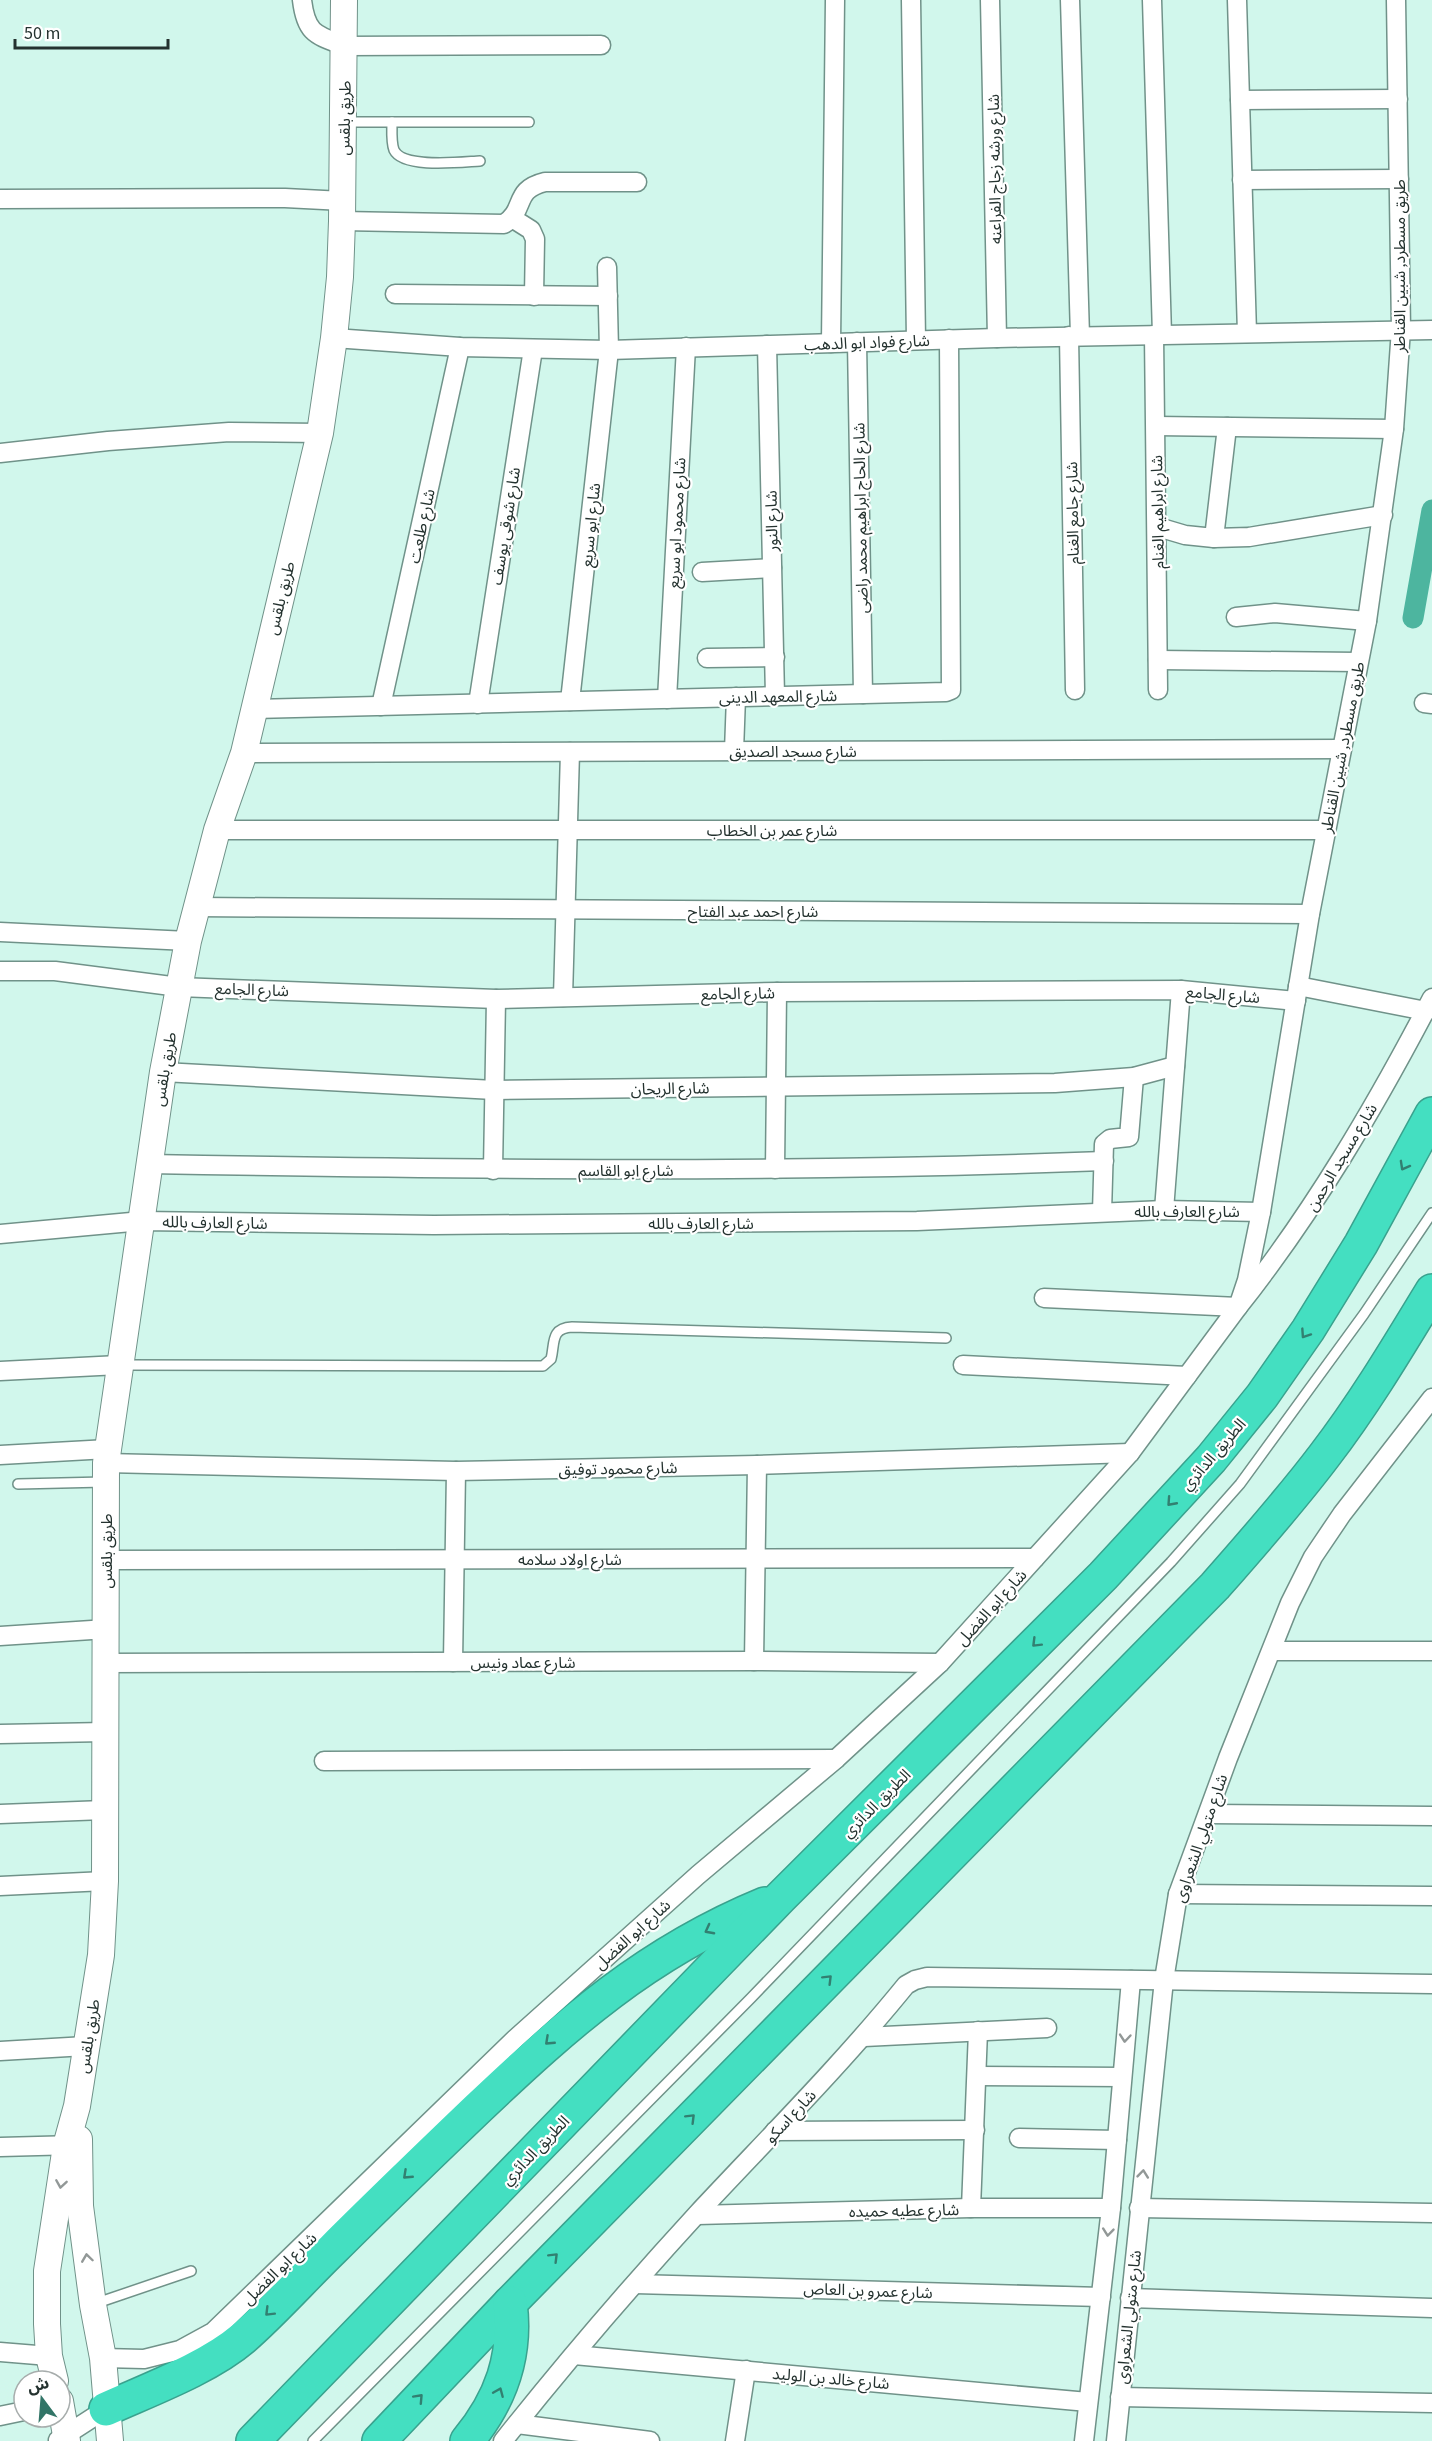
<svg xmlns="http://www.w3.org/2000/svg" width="1432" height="2441" font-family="'Source Sans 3','Noto Sans Arabic',sans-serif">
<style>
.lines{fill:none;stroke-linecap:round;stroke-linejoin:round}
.canal{stroke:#4db59f;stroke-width:21}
.service-casing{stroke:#709289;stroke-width:12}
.minor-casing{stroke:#709289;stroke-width:21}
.secondary-casing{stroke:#709289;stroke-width:28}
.motorway-casing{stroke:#39a28e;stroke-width:36}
.service{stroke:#fff;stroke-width:9}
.minor{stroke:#fff;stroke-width:18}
.secondary{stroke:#fff;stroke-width:26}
.motorway{stroke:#44dfc1;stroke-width:33}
.oneway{stroke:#328071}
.oneway2{stroke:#929897}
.labels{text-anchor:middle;stroke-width:4.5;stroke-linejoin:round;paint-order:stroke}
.street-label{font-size:16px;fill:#24322f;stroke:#fff}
</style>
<rect width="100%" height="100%" fill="#d1f7ec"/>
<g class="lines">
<path class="canal" d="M1413,618l19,-108"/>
<defs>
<g id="service">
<path d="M344,122h185"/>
<path d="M392,122c0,8 -1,20 2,28 9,19 67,12 86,11"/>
<path d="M122,1365l421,1 8,-7c4,-15 -1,-31 21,-32l374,11"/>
<path d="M18,1484l86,-2"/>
<path d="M94,2304l97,-33"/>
<path d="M313,2441l438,-443 420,-436 69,-78 124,-170 68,-101"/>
</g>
<g id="minor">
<path d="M302,0c4,34 14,35 43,46l256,-1"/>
<path d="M911,0l5,340"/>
<path d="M990,0l7,338"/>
<path d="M1070,0l10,336"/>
<path d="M1152,0l10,335"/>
<path d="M1237,0l10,333"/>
<path d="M1240,100l158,-1"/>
<path d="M1242,180l157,-1"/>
<path d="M0,199l285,-1 58,3"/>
<path d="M512,218l19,12 4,9 -1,57"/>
<path d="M342,221l162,3c23,-15 8,-34 41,-42h92"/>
<path d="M395,294l213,2"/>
<path d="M1154,335l4,355"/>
<path d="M1069,336l6,354"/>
<path d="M334,338l126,9 149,3 388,-12 435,-8"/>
<path d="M857,342l6,352"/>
<path d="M831,343l4,-343"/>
<path d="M767,345l8,351"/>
<path d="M1156,426l238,3"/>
<path d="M0,453l108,-12 121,-9 91,1"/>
<path d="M1158,527l27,8 29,3 35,-1 134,-22"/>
<path d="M1214,538l13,-111"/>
<path d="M702,572l70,-4"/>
<path d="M1236,617l39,-4 92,8"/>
<path d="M707,658l68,-1"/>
<path d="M1158,660l200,2"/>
<path d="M667,699l19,-352"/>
<path d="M570,701l39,-351 -2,-83"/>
<path d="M1424,703l8,1"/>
<path d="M478,704l55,-355"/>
<path d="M381,706l79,-359"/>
<path d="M253,709l693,-17 5,-2 -2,-351"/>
<path d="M734,751l2,-54"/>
<path d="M244,753l1098,-4"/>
<path d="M217,830h1109"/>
<path d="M196,907l1114,7"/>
<path d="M0,932l188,9"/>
<path d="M0,971h55l124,16 317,12 281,-7 404,-2 115,11"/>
<path d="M1298,986l128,25"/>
<path d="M563,997l7,-245"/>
<path d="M163,1072l331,18 561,-7 79,-6 41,-11"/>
<path d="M149,1164c318,6 637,9 955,-3"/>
<path d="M775,1169l2,-177"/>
<path d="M493,1170l3,-171"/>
<path d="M1164,1210l17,-220"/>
<path d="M1102,1212l2,-68 6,-5 19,-2 5,-60"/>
<path d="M0,1234l142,-13 292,4 483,-4 247,-11 97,2"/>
<path d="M1044,1298l194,9c76,-96 137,-200 194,-309"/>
<path d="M963,1365l224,11"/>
<path d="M0,1371l119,-6"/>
<path d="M0,1455l108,-6"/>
<path d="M106,1463l350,8 301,-6 373,-12"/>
<path d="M105,1560l930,-2"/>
<path d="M0,1636l107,-7"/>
<path d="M1272,1651h160"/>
<path d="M754,1661l3,-196"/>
<path d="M453,1662l3,-191"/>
<path d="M106,1663l648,-2 186,2"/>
<path d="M0,1734l105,-2"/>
<path d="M324,1761l512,-2"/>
<path d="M0,1814l104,-4"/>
<path d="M1208,1814l224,2"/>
<path d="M0,1886l105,-5"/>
<path d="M1178,1894l254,2"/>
<path d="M864,2037l183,-9"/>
<path d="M0,2051l86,-5"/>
<path d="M977,2076l145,1"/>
<path d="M775,2131l200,-1"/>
<path d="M1019,2138l98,2"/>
<path d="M0,2147l76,-2"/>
<path d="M971,2208l7,-177"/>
<path d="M1139,2208l293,5"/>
<path d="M697,2215l274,-7h140"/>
<path d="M635,2284l466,13"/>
<path d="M1130,2298l302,10"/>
<path d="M0,2352l49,4"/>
<path d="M574,2355l514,47"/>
<path d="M103,2358l41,1 36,-9 33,-18 302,-293 183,-164 138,-116 104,-96 190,-210 108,-146 9,-27 14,-68 49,-298 57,-293 27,-192 7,-100 -5,-329"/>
<path d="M1120,2397l312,6"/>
<path d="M0,2416l24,-5"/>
<path d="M517,2424l133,17"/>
<path d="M58,2440l48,-31"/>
<path d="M503,2441c62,-78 127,-154 195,-228 70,-75 143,-148 208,-228l9,-5 12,-3 505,7"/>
<path d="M735,2441l11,-71"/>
<path d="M1084,2441l27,-233 20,-228"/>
<path d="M1116,2441l48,-461 14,-86 50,-136 62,-155 23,-46 29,-43 90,-116"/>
</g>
<g id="secondary">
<path d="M79,2139l1,67 13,99 10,53 7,83"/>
<path d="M55,2381l-6,-25 -2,-32v-53l19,-125 11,-40 24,-151 4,-74 1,-418 57,-391 25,-131 29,-111 27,-77 76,-320 14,-95 6,-61 2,-56 2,-221"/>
<path d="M60,2401l7,40"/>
</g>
<g id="motorway">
<path d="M106,2409c42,-19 102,-41 137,-71 31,-27 60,-60 90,-89 47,-47 95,-93 143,-139 92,-87 170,-157 289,-206"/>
<path d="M253,2441l528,-544 322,-321 108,-117 51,-63 46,-66 53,-86 71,-130"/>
<path d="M379,2441l131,-138 705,-717c37,-42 75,-85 109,-130 40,-52 74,-109 108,-165"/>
<path d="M467,2441c34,-41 50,-85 43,-138"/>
</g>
</defs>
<use href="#service" class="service-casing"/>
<use href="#minor" class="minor-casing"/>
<use href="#secondary" class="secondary-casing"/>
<use href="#motorway" class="motorway-casing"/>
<use href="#service" class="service"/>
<use href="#minor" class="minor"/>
<use href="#secondary" class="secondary"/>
<use href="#motorway" class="motorway"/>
</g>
<defs><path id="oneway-chevron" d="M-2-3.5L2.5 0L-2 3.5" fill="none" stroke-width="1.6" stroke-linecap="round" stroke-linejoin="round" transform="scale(1.5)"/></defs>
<g class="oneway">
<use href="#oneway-chevron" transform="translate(1404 1166) rotate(119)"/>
<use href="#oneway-chevron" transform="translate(1305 1334) rotate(124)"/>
<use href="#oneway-chevron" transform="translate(1171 1502) rotate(132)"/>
<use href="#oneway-chevron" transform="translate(1036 1643) rotate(135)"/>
<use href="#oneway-chevron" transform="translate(709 1930) rotate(152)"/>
<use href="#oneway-chevron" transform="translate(828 1979) rotate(-45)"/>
<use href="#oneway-chevron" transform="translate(549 2041) rotate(137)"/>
<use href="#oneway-chevron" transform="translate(691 2118) rotate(-45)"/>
<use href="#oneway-chevron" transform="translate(407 2175) rotate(137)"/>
<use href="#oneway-chevron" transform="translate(554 2257) rotate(-45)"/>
<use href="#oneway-chevron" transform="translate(269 2312) rotate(135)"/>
<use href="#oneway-chevron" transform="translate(499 2392) rotate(-67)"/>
<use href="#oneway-chevron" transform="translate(419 2398) rotate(-47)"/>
</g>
<g class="oneway2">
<use href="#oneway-chevron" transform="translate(1125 2038) rotate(95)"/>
<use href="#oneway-chevron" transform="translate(1143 2174) rotate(-84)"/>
<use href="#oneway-chevron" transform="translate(61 2184) rotate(99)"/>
<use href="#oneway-chevron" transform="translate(1108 2232) rotate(96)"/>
<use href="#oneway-chevron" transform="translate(87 2258) rotate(-98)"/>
</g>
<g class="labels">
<g class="street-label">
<text transform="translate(344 118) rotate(-89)" y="6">طريق بلقس</text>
<text transform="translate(994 169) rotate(-91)" y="6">شارع ورشه زجاج الفراعنه</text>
<text transform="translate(1399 266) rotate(-90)" y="6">طريق مسطرد, شبين القناطر</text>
<text transform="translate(867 342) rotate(-2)" y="6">شارع فواد ابو الدهب</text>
<text transform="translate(1157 512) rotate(-91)" y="6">شارع ابراهيم الغنام</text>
<text transform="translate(1072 513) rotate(-91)" y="6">شارع جامع الغنام</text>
<text transform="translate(860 518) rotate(-91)" y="6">شارع الحاج ابراهيم محمد راضى</text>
<text transform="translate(771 521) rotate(-91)" y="6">شارع النور</text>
<text transform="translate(676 523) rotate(-87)" y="6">شارع محمود ابو سريع</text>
<text transform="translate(590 525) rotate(-84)" y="6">شارع ابو سريع</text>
<text transform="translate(421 526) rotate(-78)" y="6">شارع طلعت</text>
<text transform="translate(505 526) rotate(-81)" y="6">شارع شوقى يوسف</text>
<text transform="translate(280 598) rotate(-76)" y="6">طريق بلقس</text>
<text transform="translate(778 696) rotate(-1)" y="6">شارع المعهد الدينى</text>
<text transform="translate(1342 747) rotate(-79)" y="6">طريق مسطرد, شبين القناطر</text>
<text x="793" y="757">شارع مسجد الصديق</text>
<text x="772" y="836">شارع عمر بن الخطاب</text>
<text x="753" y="917">شارع احمد عبد الفتاح</text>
<text transform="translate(252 989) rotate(2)" y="6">شارع الجامع</text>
<text transform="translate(738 993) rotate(-1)" y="6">شارع الجامع</text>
<text transform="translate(1223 994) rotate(5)" y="6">شارع الجامع</text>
<text transform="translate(164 1069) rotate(-80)" y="6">طريق بلقس</text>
<text transform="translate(670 1088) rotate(-1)" y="6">شارع الريحان</text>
<text transform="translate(1341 1157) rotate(-59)" y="6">شارع مسجد الرحمن</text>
<text x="626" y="1176">شارع ابو القاسم</text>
<text x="1187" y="1217">شارع العارف بالله</text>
<text transform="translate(215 1222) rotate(1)" y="6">شارع العارف بالله</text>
<text x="701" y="1229">شارع العارف بالله</text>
<text transform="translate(1213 1454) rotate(-49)" y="6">الطريق الدائري</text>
<text transform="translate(618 1468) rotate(-1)" y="6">شارع محمود توفيق</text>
<text transform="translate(106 1551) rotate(-90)" y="6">طريق بلقس</text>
<text x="570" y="1565">شارع اولاد سلامه</text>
<text transform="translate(991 1607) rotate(-48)" y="6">شارع ابو الفضل</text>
<text x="523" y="1668">شارع عماد ونيس</text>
<text transform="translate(876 1803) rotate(-45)" y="6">الطريق الدائري</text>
<text transform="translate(1200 1838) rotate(-71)" y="6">شارع متولي الشعراوى</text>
<text transform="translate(632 1934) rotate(-42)" y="6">شارع ابو الفضل</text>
<text transform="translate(88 2036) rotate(-81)" y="6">طريق بلقس</text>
<text transform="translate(790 2116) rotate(-47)" y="6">شارع اسكو</text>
<text transform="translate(535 2150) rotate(-46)" y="6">الطريق الدائري</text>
<text transform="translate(904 2210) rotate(-1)" y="6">شارع عطيه حميده</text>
<text transform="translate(279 2268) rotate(-44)" y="6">شارع ابو الفضل</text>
<text transform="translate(868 2290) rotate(2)" y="6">شارع عمرو بن العاص</text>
<text transform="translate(1128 2317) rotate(-84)" y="6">شارع متولي الشعراوى</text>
<text transform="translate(831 2378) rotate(5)" y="6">شارع خالد بن الوليد</text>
</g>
</g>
<g transform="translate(42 2399) rotate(344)"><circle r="28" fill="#ffffff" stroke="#a7adac" stroke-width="1.5"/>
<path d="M0-4.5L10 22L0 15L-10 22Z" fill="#327567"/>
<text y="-9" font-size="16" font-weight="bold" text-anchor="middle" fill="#24322f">ش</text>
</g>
<path d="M15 39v9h153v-9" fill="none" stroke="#24322f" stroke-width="3"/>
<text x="24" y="39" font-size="18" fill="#24322f" stroke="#ffffff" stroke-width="4.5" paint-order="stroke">50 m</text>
</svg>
